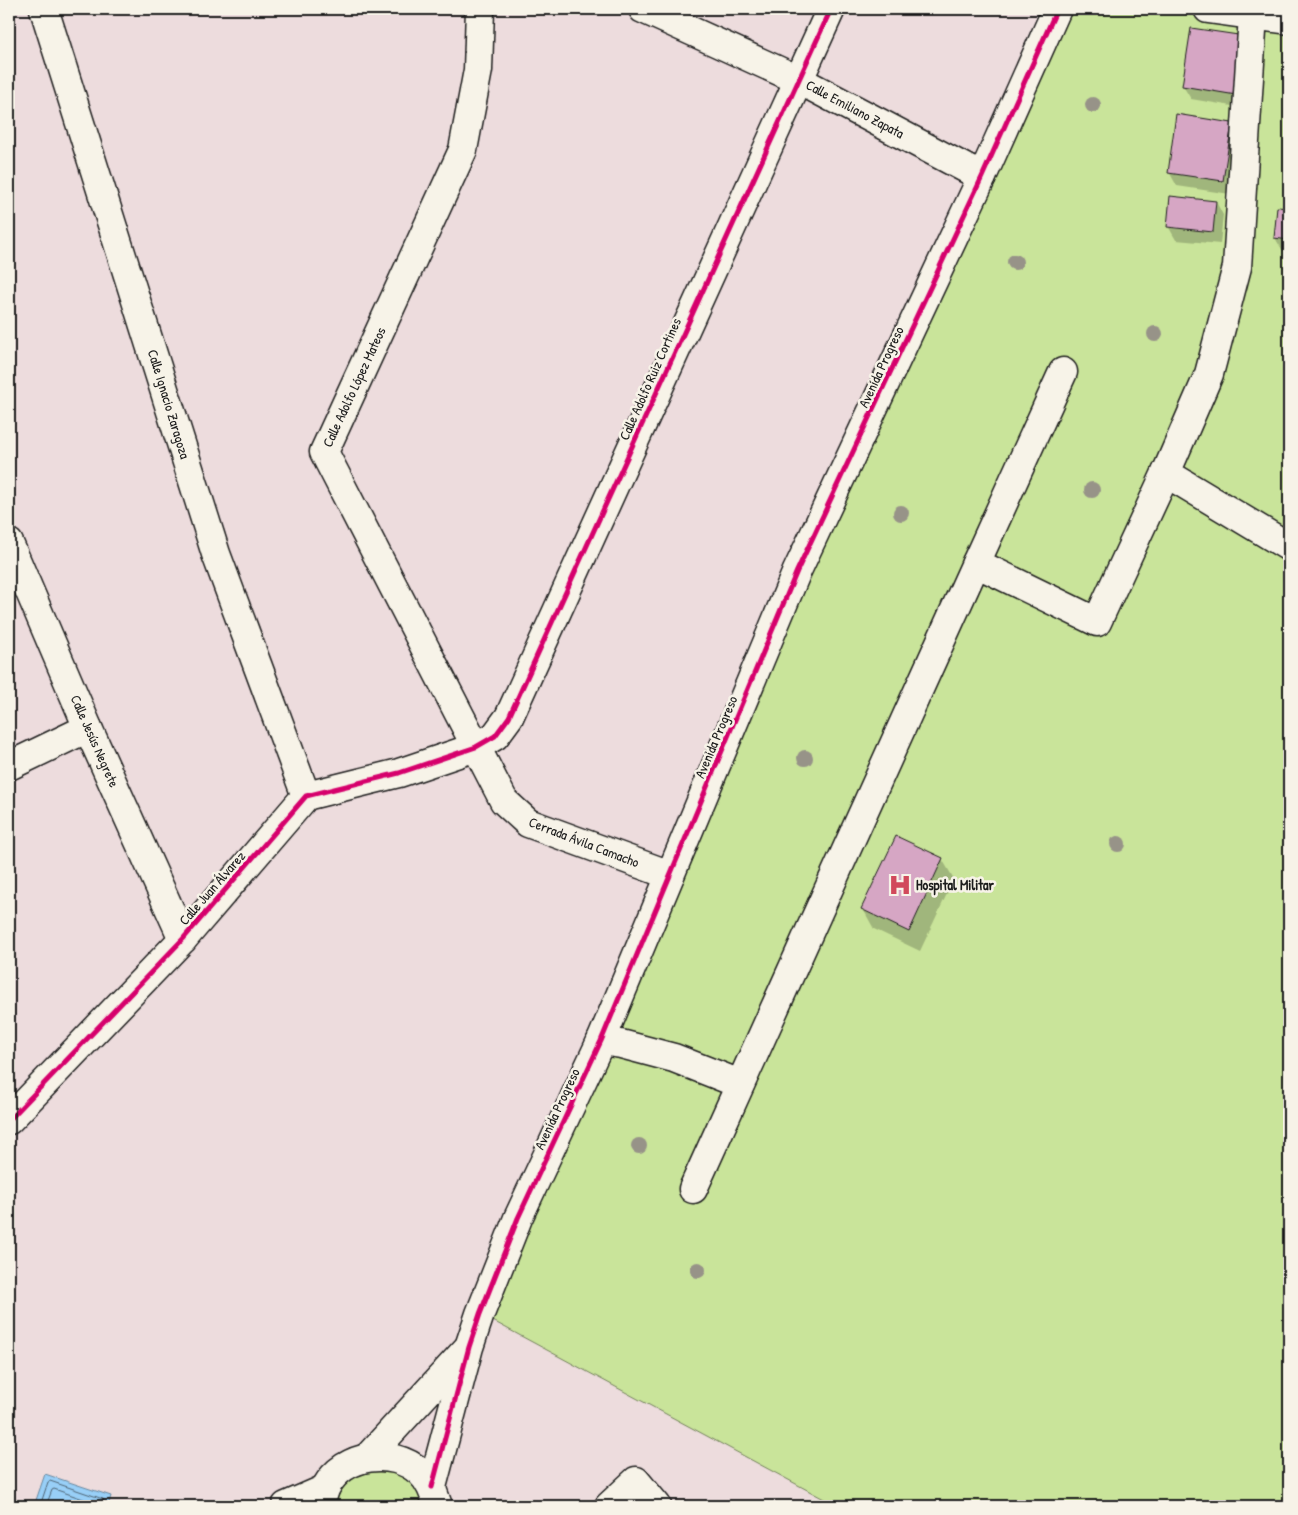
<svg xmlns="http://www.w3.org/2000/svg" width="1298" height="1515" font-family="'Patrick Hand',sans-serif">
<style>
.green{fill:#c9e49a;stroke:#72805b}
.water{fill:#98cff7;stroke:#66879f}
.shadow{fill:#0003}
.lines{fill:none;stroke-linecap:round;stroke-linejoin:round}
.shore{stroke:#4e6474;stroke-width:1}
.building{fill:#d6a6c4;stroke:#1c1c1c}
.minor-casing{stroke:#1c1c1c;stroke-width:31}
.minor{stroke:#f7f3e8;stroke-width:28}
.cycleway-casing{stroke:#f7f3e8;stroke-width:8}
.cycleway{stroke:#d6006c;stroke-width:5}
.tree{fill:#979388}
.labels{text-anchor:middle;stroke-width:5;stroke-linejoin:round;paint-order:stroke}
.street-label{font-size:14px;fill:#1c1c1c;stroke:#f7f3e8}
.poi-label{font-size:14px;font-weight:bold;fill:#1c1c1c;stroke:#f7f3e8;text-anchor:start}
</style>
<rect width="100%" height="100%" fill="#eddcdd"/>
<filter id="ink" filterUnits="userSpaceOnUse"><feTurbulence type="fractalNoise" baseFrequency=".02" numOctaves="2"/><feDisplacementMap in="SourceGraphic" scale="10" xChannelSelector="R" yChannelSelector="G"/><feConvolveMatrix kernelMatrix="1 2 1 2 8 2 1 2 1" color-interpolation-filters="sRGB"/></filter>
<g filter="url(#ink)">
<g class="green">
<path d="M1058,9h231v1497h-452l-357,-192z"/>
<path d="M387,1456l53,50h-154z"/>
</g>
<path class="water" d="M45,1474l66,22 -3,10h-74z"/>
<g class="shadow">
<path d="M1252,51l-8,57 -53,-9 -8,-13z"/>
<path d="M1231,124l7,13 -8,57 -53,-8 -8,-14z"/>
<path d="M1216,202l7,13 -3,29 -44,-4 -8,-14z"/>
<path d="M1278,208l11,1v43l-6,-1 -8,-13z"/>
<path d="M942,859l12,20 -34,72 -46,-22 -11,-20z"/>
</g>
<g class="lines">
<g class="shore">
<path d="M40,1506l8,-24 2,-1 53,18 1,2 -1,5"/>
<path d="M46,1506l6,-16 2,-1 41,14 2,3"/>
</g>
</g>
<g class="building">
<path d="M1191,28l54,8 -9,59 -54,-9z"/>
<path d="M1176,114l56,9 -9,58 -55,-8z"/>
<path d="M1170,196l46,5 -3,31 -46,-5z"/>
<path d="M1277,207l12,1v32l-15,-2z"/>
<path d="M896,836l47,22 -34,74 -48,-23z"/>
</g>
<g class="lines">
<defs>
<g id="minor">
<path d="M44,9l172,545 90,242"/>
<path d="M480,9l-2,61 -15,80 -139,302 180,349 24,22 142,52"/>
<path d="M643,9l156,71 183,97"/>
<path d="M1208,9l81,11"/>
<path d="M1253,15l-16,252 -28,107 -43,99 123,74"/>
<path d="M9,543l79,185 95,211"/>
<path d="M976,563l87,-191"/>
<path d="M9,766l79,-38"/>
<path d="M601,1041l20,3 53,14 66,26"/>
<path d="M9,1120l174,-181 123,-143 93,-23 77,-26 19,-11 14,-19 322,-708"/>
<path d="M693,1189l283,-626 121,59 69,-149"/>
<path d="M368,1457l98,-107"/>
<path d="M432,1487l37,-140 11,-33 38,-96 83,-177 196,-470 185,-394 75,-168"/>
<path d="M286,1506l39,-17"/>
<path d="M321,1506c1,-6 2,-13 5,-19 18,-33 66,-40 94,-15 10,9 14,22 18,34"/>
<path d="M609,1506l27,-25 21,25"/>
</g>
</defs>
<use href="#minor" class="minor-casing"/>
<use href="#minor" class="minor"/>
<defs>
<g id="cycleway">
<path d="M9,1120l174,-181 123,-143 93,-23 77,-26 19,-11 14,-19 322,-708"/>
<path d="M432,1487l37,-140 11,-33 38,-96 83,-177 196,-470 185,-394 75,-168"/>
</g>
</defs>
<use href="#cycleway" class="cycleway-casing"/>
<use href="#cycleway" class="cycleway"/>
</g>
<g class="tree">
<circle cx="1093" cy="105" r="8"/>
<circle cx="1015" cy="262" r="8"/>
<circle cx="1155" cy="334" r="8"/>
<circle cx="1092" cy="490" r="8"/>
<circle cx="901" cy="513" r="8"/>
<circle cx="805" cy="758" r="8"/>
<circle cx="1118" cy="844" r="8"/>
<circle cx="639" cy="1146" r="8"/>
<circle cx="698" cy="1270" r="8"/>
</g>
</g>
<defs>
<symbol id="hospital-bare" viewBox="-9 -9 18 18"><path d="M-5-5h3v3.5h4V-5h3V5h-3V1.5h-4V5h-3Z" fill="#d1495b" stroke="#f7f3e8" stroke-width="2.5" paint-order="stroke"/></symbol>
</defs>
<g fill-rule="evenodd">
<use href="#hospital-bare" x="884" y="869" width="32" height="32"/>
</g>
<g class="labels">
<g class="street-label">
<text transform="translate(855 109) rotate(28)" y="5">Calle Emiliano Zapata</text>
<text transform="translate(881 367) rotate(-65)" y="5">Avenida Progreso</text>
<text transform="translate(650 379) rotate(-66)" y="5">Calle Adolfo Ruiz Cortines</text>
<text transform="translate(354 387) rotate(-65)" y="5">Calle Adolfo López Mateos</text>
<text transform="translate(169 404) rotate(73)" y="5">Calle Ignacio Zaragoza</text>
<text transform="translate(716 737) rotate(-67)" y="5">Avenida Progreso</text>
<text transform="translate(95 741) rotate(66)" y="5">Calle Jesús Negrete</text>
<text transform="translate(584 842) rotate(21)" y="5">Cerrada Ávila Camacho</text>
<text transform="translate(212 888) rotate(-49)" y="5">Calle Juan Álvarez</text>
<text transform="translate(557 1109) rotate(-65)" y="5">Avenida Progreso</text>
</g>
<g class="poi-label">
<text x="916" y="890">Hospital Militar</text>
</g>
</g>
<rect width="1298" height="1515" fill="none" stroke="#f7f3e8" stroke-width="30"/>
<rect x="15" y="15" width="1268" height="1485" fill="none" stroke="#1c1c1c" stroke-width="2" filter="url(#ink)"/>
</svg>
